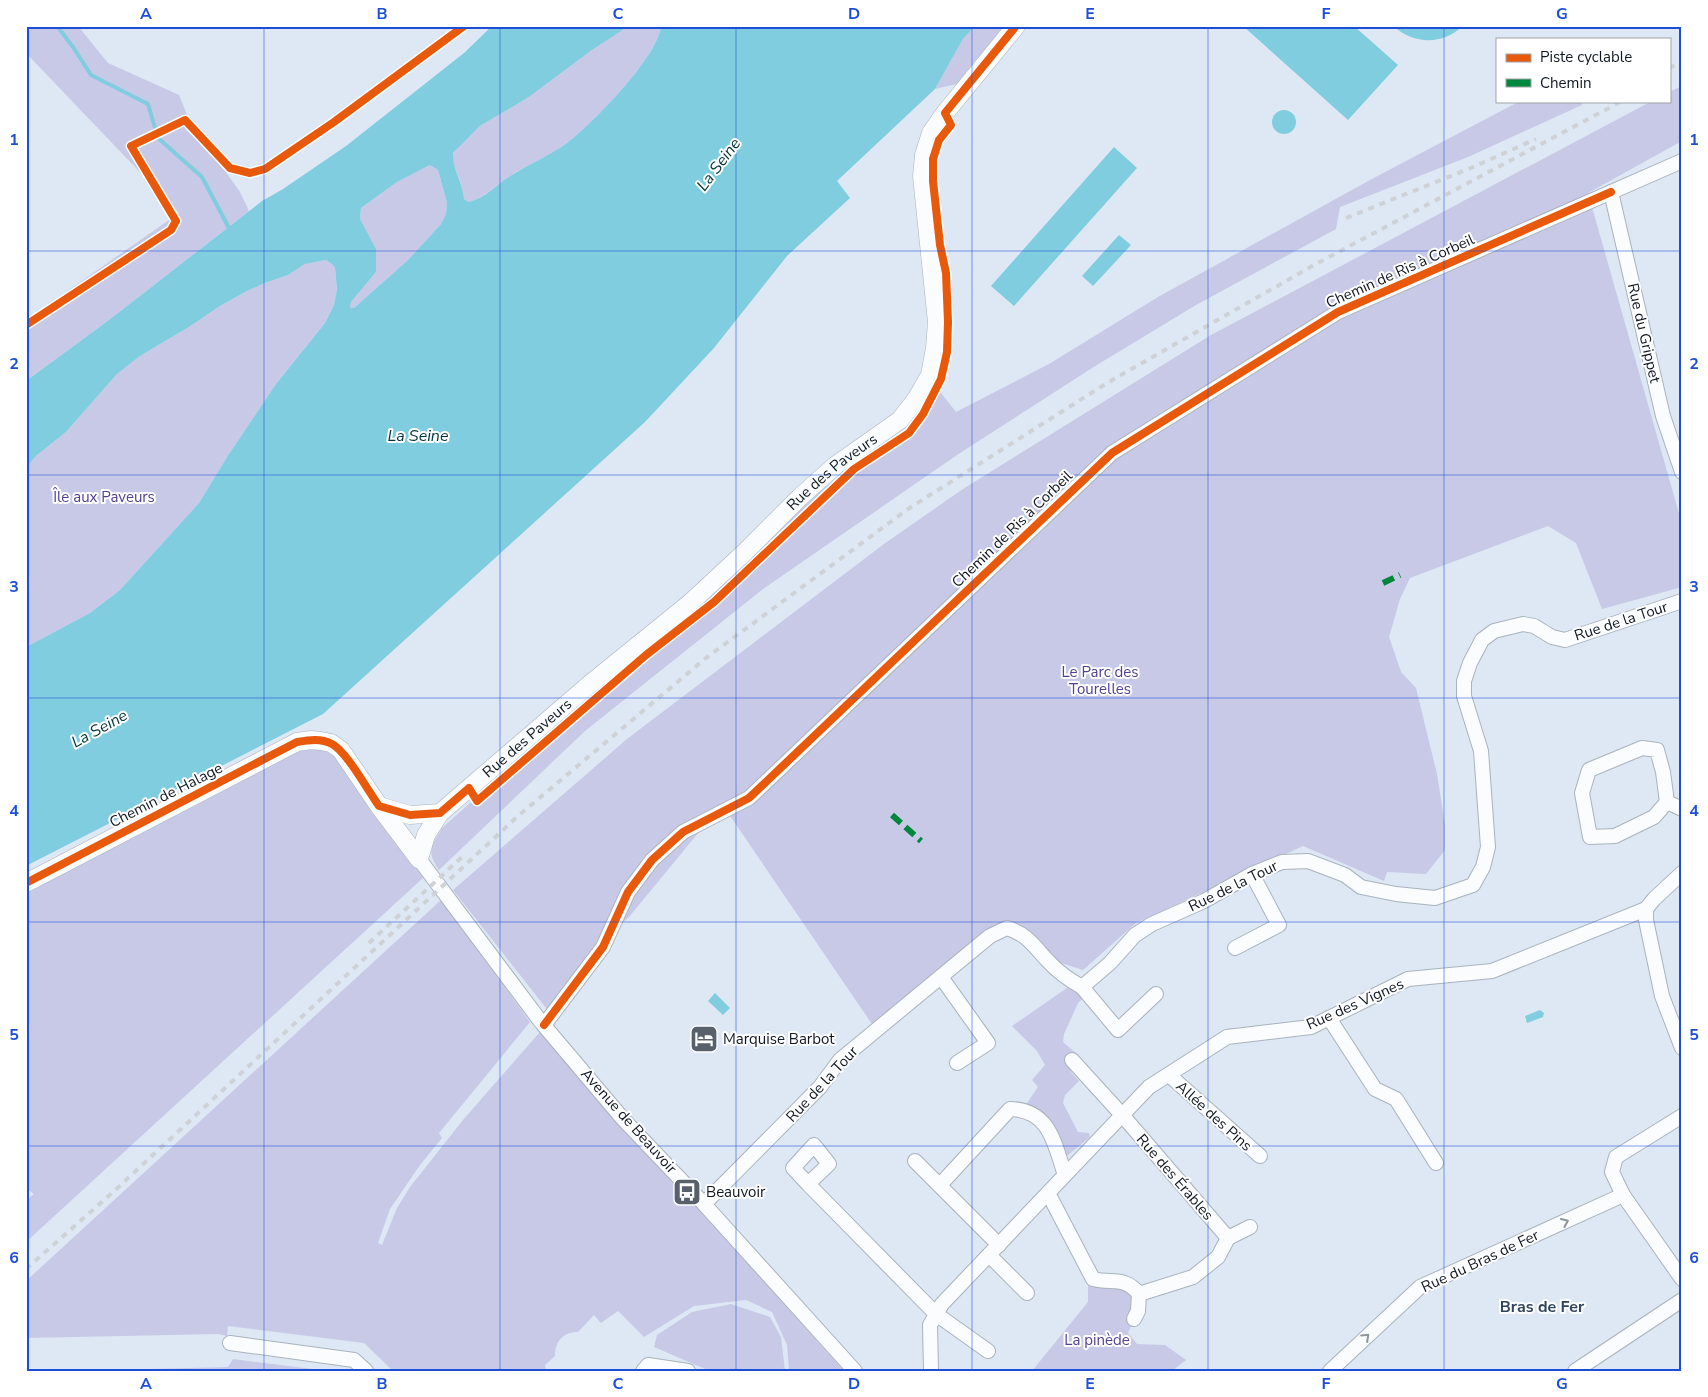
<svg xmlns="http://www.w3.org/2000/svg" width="1708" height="1397" font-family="'Nunito Sans',sans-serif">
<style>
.green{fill:#c7c9e7}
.water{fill:#81cde0;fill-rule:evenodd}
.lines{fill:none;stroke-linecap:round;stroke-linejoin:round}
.stream{stroke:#81cde0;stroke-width:4}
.minor-casing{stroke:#a9b3bd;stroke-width:16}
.tertiary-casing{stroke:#a9b3bd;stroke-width:19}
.minor{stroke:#fafcfd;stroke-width:14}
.tertiary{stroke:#fafcfd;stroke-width:18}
.rail{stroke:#ced1d5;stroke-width:4;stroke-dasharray:6 6;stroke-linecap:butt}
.quiet{stroke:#00873e;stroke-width:6;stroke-dasharray:12 6;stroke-linecap:butt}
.cycleway-casing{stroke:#fff;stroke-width:11}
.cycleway{stroke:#e8590c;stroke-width:8}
.oneway{stroke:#90959a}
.grid{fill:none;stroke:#1d4ed8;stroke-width:1;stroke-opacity:0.55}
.labels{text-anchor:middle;stroke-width:4;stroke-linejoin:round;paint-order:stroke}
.street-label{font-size:15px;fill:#0f1721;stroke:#fff}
.park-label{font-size:15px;fill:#534193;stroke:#fff}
.poi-label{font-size:15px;fill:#0f1721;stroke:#fff;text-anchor:start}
.water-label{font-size:16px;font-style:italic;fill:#00343d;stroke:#fff}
.neighbourhood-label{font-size:16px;font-weight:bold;fill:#30445a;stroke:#fff}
.neatline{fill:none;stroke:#1d4ed8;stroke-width:2}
.grid-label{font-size:16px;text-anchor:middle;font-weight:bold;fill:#1d4ed8}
</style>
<rect width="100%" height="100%" fill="#dde8f4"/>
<g class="green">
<path d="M26,26h52l30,37 71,32 11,27 50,70 9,19 -140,109 -83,61v-61l153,-107 -153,-160z"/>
<path d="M629,26h32c-3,32 -74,104 -101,122 -16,11 -34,17 -50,28 -12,8 -22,18 -35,24l-6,2 -5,-3c-1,-15 -10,-29 -12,-44l7,-9 21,-20 49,-29 63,-47z"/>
<path d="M975,26h35l-53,58 -22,5 28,-50z"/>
<path d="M1682,86v55l-94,52 94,331v63l-80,22 -26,-66 -28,-17 -138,52 -10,21 -11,38 12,35 15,16 21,86 8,51v25l-19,24 -39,-2 -3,9 -81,-35 -167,77 -53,47 -28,-9 -39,-38 -142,104 -152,-223 -93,113 -34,30 -45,66 -97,-123 174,-151 257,-195 79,-55 248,-154 441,-234h17v-9z"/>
<path d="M1520,101h60l2,4 -114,52 -128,50 -4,22 -140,76 -104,63 -135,87 -194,134 -178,142 -146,139c-13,-19 -8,-23 3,-42l206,-183 63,-52 114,-106 76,-54 16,-17 17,-32 22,28 93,-48 109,-67 212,-117z"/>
<path d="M430,165l8,5 9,33 -1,11 -5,10 -33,36 -54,48h-4l1,-6 25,-30v-22l-16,-31 1,-11 36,-26z"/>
<path d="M326,260l6,4 3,4 2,23 -3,14 -9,18 -49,61 -49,73 -28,46 -79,87 -30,23 -64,34v-179l10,-12 30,-24 51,-58 23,-18 49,-29 31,-21 27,-15 18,-8 23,-8 17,-11z"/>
<path d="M308,750h15l11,6 89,122 -397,364v-41l8,-7 -8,-6v-296l266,-140z"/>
<path d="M441,900l89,122 -91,111 3,5 -22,27 -30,44 -12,34 4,2 15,-37 13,-21 53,-67 77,-88 304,339h-55l-2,-26 -15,-33 -26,-12 -52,6 -50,31 -26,-26 -17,12 -7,-8 -16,17c-15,0 -23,9 -23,24l-10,9 1,6h-153l-29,-28 -136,-17 -1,10 -9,-2 -192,4v-57z"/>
<path d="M1072,981l16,13 -10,9 -14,31 -1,8 15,13 -6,5 -1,12 8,9 -14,14 -2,8 15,29 11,1 1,4 -22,18h-5l-14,-24 -26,-22 15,-22 -6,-7 13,-15 -8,-14 -25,-25 55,-38z"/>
<path d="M1088,1284h25l20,8 1,27 -6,14 9,11 28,1 21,15 -14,11h-140l56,-69z"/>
<path d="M731,1304l39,13 11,20 4,34h-75l-56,-24 3,-12 35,-23z"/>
<path d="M233,1359l95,12h-257l157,-4z"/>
</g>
<g class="water">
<path d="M492,26h137l-37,24 -63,47 -49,29 -27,27c-1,15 10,30 11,46l5,3c16,-4 27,-17 41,-26 19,-12 39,-20 57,-33 25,-19 91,-86 94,-117h314l-12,13 -28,50 -98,92 13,17 -63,58 -73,92 -69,74 -322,292 -297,152v-219l64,-34 30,-23 79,-87 28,-46 49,-73 49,-61 9,-18 3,-15 -2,-22 -3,-4 -6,-4 -21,4 -17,11 -23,8 -18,8 -27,15 -31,21 -49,29 -23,18 -51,58 -30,24 -10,12v-87l83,-61 153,-119 21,-12 63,-43 118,-93zM430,165l8,5 9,33 -1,11 -5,10 -33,36 -54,48h-4l1,-6 25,-30v-23l-16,-30 1,-11 36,-26z"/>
<path d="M1243,26h111l44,39 -50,55z"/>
<path d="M1393,26h70c-21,19 -48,19 -70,0z"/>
<circle cx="1284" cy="122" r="12"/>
<path d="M1114,147l23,21 -123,138 -23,-20z"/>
<path d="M1119,235l12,10 -38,41 -11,-10z"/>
<path d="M715,993l15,15 -7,7 -15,-14z"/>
<path d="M1540,1010l4,3 -1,4 -16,6 -2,-7z"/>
</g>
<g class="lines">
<path class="stream" d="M57,26l16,21 18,28 57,29 10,34 44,39 28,53"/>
<defs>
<g id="minor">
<path d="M1611,192l52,224 19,56"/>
<path d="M1642,748l15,2 6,22 4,30 -13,15 -39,19 -25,1 -8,-44 7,-23z"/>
<path d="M1667,802l15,7"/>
<path d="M419,859l122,163 82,97 81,85 151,167"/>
<path d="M1682,873l-28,26 -8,10v11l16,76 20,52"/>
<path d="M1235,948l44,-23 -27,-51"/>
<path d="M941,977l47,66 -31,20"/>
<path d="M1082,987l36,43 38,-36"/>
<path d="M1329,1018l46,71 21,10 40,64"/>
<path d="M544,1025l59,-78 25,-55 24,-32 31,-28 66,-34 363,-345 226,-141 344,-151"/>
<path d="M1072,1060l51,56 105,122"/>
<path d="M1169,1075l91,81"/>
<path d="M1682,1116l-66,41 -4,15 11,23 59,84"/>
<path d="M915,1161l84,84"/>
<path d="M808,1184l21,-20 -15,-19 -21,23 15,16 128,130 52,37"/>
<path d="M940,1185l70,-76c40,1 44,34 55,66"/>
<path d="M1048,1193l45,86c19,5 32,-3 46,15l54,-17 25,-20 10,-19 22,-11"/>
<path d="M704,1204l116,-117 20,-27 150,-124 17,-8c20,6 27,18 40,32 10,11 22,20 35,27l28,-24 25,-28 17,-11 52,-23 48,-27 30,-12 26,-1 37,14 16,12 35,7 39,4 38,-13 10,-18 5,-20 -7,-96 -17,-55v-15l6,-18 12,-23 12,-9 29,-7 11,2 18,11 13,3 117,-39"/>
<path d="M989,1255l38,38"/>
<path d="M1134,1319l4,-8 1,-17"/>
<path d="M230,1343l124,17 12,11"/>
<path d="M643,1371l5,-6 40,6"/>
<path d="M931,1371l-1,-46 12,-21 207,-217 78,-50 84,-10 97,-48 84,-8 154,-62"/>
<path d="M1330,1371l90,-84 203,-92"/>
<path d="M1575,1371l107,-71"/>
</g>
<g id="tertiary">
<path d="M379,806l31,9 30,-2"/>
<path id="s1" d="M419,859l7,-24 14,-22 150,-129 99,-80 56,-52 55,-55 36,-32 64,-45 17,-22 13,-23 5,-27 2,-26 -15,-146 2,-21 7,-22 14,-20 71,-87"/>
<path d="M26,883l271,-141 14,-2 10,1 10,2 10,7 38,56 40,53"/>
</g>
</defs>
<use href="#minor" class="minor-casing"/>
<use href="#tertiary" class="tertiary-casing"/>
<use href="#minor" class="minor"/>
<use href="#tertiary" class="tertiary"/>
<g class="rail">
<path d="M1669,68l13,-6"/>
<path d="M1346,218l125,-50 65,-29"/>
<path d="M369,943l94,-87"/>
<path d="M26,1269l86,-76 406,-377 188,-158 202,-149 199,-126 207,-118 308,-164"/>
</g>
<g class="quiet">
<path d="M1383,583l17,-8"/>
<path d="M892,815l29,26"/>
</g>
<defs>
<g id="cycleway">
<path d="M26,325l145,-95 5,-9 -45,-75 54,-26 45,48 20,5 15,-4 69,-47 130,-96"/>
<path d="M26,883l271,-141c12,-2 24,-4 35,2 15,8 36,47 47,62l31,9 30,-2 29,-25 8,13 169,-146 68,-53 140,-133 55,-36 14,-19 18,-35 6,-27 1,-30 -2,-49 -6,-28 -7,-64v-22l6,-19 12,-15 -6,-12 71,-87"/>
<path d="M544,1025l59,-78 25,-55 24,-32 31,-28 66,-34 363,-345 226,-141 273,-120"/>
</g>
</defs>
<use href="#cycleway" class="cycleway-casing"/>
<use href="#cycleway" class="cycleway"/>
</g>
<defs><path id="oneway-chevron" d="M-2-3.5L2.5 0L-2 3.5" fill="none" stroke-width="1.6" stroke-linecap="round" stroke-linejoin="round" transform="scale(1.25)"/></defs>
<g class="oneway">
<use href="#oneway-chevron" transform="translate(1565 1222) rotate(-24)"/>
<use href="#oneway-chevron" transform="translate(1366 1337) rotate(-43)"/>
</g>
<path class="grid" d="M264,26v1345M500,26v1345M736,26v1345M972,26v1345M1208,26v1345M1444,26v1345M26,251h1656M26,475h1656M26,698h1656M26,922h1656M26,1146h1656"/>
<defs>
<symbol id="hotel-square" viewBox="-11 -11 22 22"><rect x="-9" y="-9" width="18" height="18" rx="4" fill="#57606b" stroke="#fff"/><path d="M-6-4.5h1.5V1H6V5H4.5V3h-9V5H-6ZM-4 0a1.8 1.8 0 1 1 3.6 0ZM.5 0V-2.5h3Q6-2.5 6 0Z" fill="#fff"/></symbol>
<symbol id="bus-square" viewBox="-11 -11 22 22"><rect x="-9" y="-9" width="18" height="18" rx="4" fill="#57606b" stroke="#fff"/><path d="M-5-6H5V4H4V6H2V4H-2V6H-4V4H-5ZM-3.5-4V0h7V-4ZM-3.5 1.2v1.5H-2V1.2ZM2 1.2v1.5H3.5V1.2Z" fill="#fff"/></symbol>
</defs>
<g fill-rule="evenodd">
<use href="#hotel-square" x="688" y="1023" width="32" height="32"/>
<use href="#bus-square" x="671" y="1176" width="32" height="32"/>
</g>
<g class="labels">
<g class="street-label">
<text transform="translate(1400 271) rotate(-24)" y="5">Chemin de Ris à Corbeil</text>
<text transform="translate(1644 333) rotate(77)" y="5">Rue du Grippet</text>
<text dy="5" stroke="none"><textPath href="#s1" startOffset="571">Rue des Paveurs</textPath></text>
<text transform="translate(1012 529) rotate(-44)" y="5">Chemin de Ris à Corbeil</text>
<text transform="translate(1621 621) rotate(-18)" y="5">Rue de la Tour</text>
<text dy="5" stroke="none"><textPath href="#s1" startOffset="166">Rue des Paveurs</textPath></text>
<text transform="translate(166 795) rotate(-27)" y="5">Chemin de Halage</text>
<text transform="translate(1233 886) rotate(-26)" y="5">Rue de la Tour</text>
<text transform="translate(1355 1004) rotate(-24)" y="5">Rue des Vignes</text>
<text transform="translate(822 1084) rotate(-47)" y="5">Rue de la Tour</text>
<text transform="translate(1214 1116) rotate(42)" y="5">Allée des Pins</text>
<text transform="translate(629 1121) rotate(48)" y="5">Avenue de Beauvoir</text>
<text transform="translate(1175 1177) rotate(49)" y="5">Rue des Érables</text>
<text transform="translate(1480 1261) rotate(-25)" y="5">Rue du Bras de Fer</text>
</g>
<g class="park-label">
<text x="104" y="502">Île aux Paveurs</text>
<text x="1100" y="677">Le Parc des<tspan x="1100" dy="17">Tourelles</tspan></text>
<text x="1097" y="1345">La pinède</text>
</g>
<g class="poi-label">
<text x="723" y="1044">Marquise Barbot</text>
<text x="706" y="1197">Beauvoir</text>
</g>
<g class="water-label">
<text transform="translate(718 164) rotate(-53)" y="6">La Seine</text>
<text x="418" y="441">La Seine</text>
<text transform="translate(99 728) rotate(-29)" y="6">La Seine</text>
</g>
<g class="neighbourhood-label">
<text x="1542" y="1312">Bras de Fer</text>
</g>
</g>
<rect width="1708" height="1397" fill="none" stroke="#ffffff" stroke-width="55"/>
<rect x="1496" y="38" width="175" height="65" fill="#ffffff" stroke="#9fa2a6"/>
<rect x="1506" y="54" width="25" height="8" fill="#e8590c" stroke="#9fa2a6"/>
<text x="1540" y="62" font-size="15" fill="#0f1721">Piste cyclable</text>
<rect x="1506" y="79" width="25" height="8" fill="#00873e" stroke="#9fa2a6"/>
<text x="1540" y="88" font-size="15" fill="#0f1721">Chemin</text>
<rect x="28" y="28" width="1652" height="1342" class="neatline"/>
<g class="grid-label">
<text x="146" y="19">A</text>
<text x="382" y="19">B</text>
<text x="618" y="19">C</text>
<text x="854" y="19">D</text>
<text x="1090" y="19">E</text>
<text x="1326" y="19">F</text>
<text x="1562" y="19">G</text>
<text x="14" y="145">1</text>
<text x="1694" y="145">1</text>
<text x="14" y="369">2</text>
<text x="1694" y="369">2</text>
<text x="14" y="592">3</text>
<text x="1694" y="592">3</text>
<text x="14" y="816">4</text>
<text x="1694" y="816">4</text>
<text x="14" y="1040">5</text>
<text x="1694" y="1040">5</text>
<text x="14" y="1263">6</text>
<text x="1694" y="1263">6</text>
<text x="146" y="1389">A</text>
<text x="382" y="1389">B</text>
<text x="618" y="1389">C</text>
<text x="854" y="1389">D</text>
<text x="1090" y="1389">E</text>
<text x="1326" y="1389">F</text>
<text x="1562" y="1389">G</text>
</g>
</svg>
